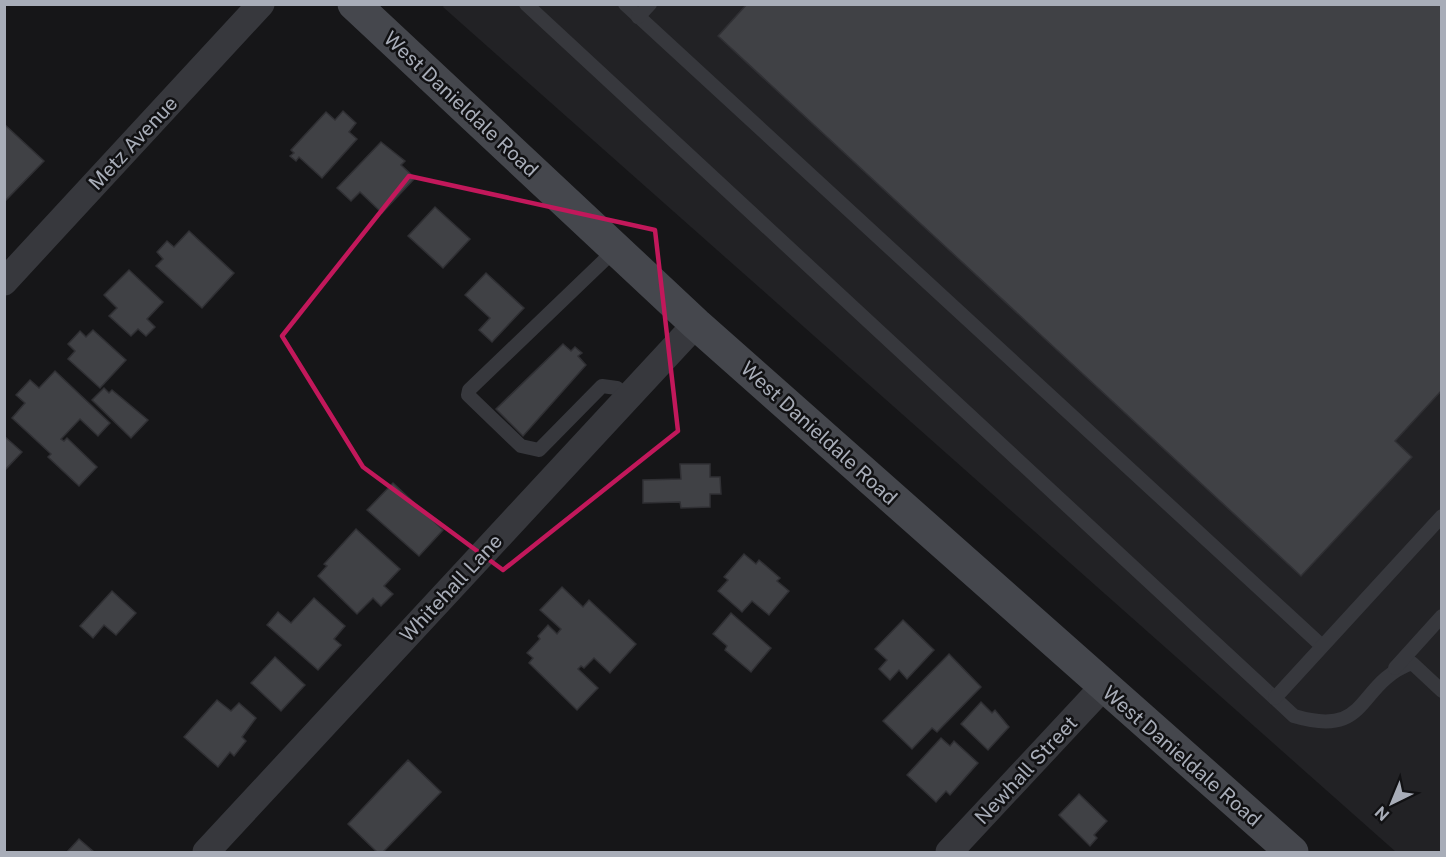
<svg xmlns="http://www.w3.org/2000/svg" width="1446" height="857" font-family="'Public Sans',sans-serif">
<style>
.built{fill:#222225}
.building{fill:#404145;stroke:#303034;stroke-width:1.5}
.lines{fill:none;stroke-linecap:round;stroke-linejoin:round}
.lane{stroke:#37383d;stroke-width:14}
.street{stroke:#37383d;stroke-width:27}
.secondary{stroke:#45474d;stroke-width:33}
.marked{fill:none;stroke:#c2185b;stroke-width:4.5;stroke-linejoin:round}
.labels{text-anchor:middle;stroke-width:5;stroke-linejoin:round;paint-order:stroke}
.street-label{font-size:20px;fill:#a8adb8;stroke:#111113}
</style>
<rect width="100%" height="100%" fill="#161618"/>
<path class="built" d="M445,4l996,1v847h-45l-953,-845z"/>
<g class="building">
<path d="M747,4h695v386l-47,51 17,16 -111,119 -583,-540z"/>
<path d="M343,111l13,12 -7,9 8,7 -35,39 -23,-21 -3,4 -6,-5 4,-3 -3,-3 35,-38 9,8z"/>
<path d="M4,124l40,37 -38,39 -2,-1z"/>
<path d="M381,142l24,19 -4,4 14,13 -33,35 -22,-21 -9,9 -14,-13z"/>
<path d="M435,207l35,32 -27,29 -35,-32z"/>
<path d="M189,231l45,42 -32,35 -46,-42 7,-7 -6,-7 10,-11 7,6z"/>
<path d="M129,270l34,32 -16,17 8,8 -9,9 -8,-7 -7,7 -22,-20 8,-8 -13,-13z"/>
<path d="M486,273l38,35 -32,34 -13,-12 11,-12 -25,-23z"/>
<path d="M93,330l33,30 -26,28 -32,-29 7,-8 -7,-7 12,-13 6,6z"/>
<path d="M563,344l8,7 4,-4 7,6 -4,3 8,9 -63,71 -27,-27z"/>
<path d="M55,371l55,52 -12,13 -18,-17 -19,20 3,2 3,-3 30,29 -18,19 -31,-29 3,-3 -39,-36 13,-15 -9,-8 14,-15 9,8z"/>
<path d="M104,388l5,5 3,-3 36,30 -17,18 -39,-38z"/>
<path d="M4,436l18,16 -18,19z"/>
<path d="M680,464h30v13h10l1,17h-11v13l-29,1 -1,-6 -37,1v-23l38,-1z"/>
<path d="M393,483l50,47 -24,26 -52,-46z"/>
<path d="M356,529l44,40 -16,17 9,8 -12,12 -8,-8 -16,16 -39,-38 9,-10 -3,-2z"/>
<path d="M744,554l12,10 3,-4 21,18 -3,3 12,10 -20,24 -17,-14 -10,11 -24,-21 10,-11 -4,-3z"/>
<path d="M562,587l21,20 6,-7 47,44 -26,29 -16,-15 -10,10 -3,-2 -3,3 20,19 -21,22 -48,-47 4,-5 -6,-5 13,-14 -2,-3 10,-11 9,9 4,-5 -21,-19z"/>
<path d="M112,591l24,22 -20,22 -12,-10 -11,13 -13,-12z"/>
<path d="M314,598l31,28 -11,13 7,6 -23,25 -51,-45 11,-13 13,11z"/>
<path d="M731,613l40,35 -20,24 -26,-22 2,-4 -14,-12z"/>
<path d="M903,620l31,30 -27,29 -8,-9 -9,10 -11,-11 8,-9 -12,-11z"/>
<path d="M949,654l32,33 -44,45 -5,-4 -20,21 -29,-28z"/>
<path d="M275,657l30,28 -24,26 -30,-28z"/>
<path d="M217,700l14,11 8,-8 17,15 -14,19 4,4 -12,15 -4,-4 -12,15 -34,-30z"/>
<path d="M981,702l11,11 3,-3 14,17 -21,23 -27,-26z"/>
<path d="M941,738l9,8 4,-5 24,22 -28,32 -4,-4 -10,11 -29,-27z"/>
<path d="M408,760l33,32 -58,60h-6l-29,-28z"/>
<path d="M1079,794l28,27 -13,14 3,3 -7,8 -31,-31z"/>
<path d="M79,839l15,13h-27z"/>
</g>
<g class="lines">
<g class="lane">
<path d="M526,4l768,712c77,23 61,-32 118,-53l30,28"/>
<path d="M625,4l697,642"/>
<path d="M638,17l12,-13"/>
<path d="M616,249l-147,141 -1,5 53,51 18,4 63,-64 15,2 11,9"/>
<path d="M1395,668l47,-52"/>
<path d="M1275,698l167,-182"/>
</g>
<g class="street">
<path d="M4,282l257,-278"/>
<path d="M206,852l490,-528"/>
<path d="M949,852l154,-165"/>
</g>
<path class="secondary" d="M354,4l342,320 596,528"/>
</g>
<path class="marked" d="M409,176l246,54 23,201 -175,139 -140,-103 -81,-131z"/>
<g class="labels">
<g class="street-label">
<text transform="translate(461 104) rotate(43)" y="7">West Danieldale Road</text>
<text transform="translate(133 143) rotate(-47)" y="7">Metz Avenue</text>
<text transform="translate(819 433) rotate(42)" y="7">West Danieldale Road</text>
<text transform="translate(451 588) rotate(-47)" y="7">Whitehall Lane</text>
<text transform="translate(1182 756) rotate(41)" y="7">West Danieldale Road</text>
<text transform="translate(1026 770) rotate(-47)" y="7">Newhall Street</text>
</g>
</g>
<rect width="1446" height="857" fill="none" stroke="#a8adb8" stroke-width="12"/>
<g transform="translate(1392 803) rotate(223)" stroke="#111113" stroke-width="4.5" paint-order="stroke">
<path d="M0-4.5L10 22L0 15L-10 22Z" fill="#a8adb8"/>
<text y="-9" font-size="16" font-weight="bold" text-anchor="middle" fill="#a8adb8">N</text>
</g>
</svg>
